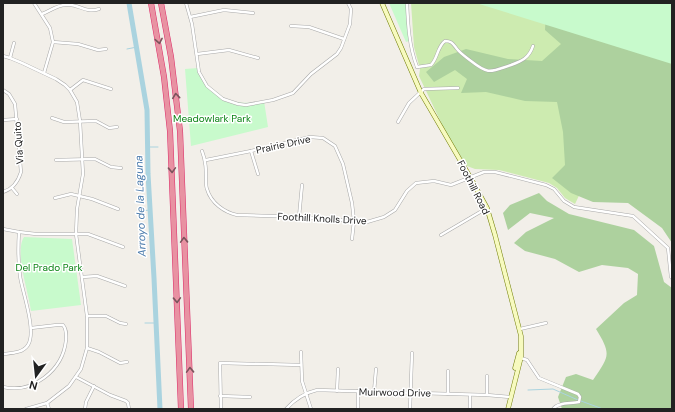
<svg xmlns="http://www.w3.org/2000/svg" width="675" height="412" font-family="'DM Sans',sans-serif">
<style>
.grass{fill:#cdebb0}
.forest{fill:#add19e}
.park{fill:#c8facc}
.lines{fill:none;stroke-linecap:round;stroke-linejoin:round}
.stream{stroke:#aad3df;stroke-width:1}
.river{stroke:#aad3df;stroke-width:5}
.minor-casing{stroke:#a9a9a9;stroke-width:3.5}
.secondary-casing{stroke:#707d05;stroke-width:5}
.motorway-casing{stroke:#dc2a67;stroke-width:6}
.minor{stroke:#fff;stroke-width:2.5}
.secondary{stroke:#f7fabf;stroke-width:4}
.motorway{stroke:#e892a2;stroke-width:5}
.oneway{stroke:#7b545c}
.labels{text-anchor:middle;stroke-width:3;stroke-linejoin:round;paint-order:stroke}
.park-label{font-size:10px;fill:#0c8416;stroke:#fff}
.street-label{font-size:10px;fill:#222;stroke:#fff}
.water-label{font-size:11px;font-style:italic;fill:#4a7aab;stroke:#fff}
</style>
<rect width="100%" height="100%" fill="#f2efe9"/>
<path class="grass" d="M411,3h164l10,180 -10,21 -10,-6 -8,-10 -8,-5 -50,-13 -24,-1 -8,-3 -21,-33 -27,-57 1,-7 -6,-22z"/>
<g class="forest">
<path d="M672,3v240l-10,-15 -34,-25 -35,-1 -22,-9 -19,-15 13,-13 -2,-33 -6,-30 -32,-1 -39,-9 -25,1 6,-14 -12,-9 -21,12 -8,-10 18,-15 22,-8 42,10 34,2 19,-17 -16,-14 1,-21z"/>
<path d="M539,193l8,8 22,13 65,16 20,16 10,36 8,6v121h-110l-4,-12 8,-20 10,-3 17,6c16,-24 19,-25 3,-51l28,-26 13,-8 1,-21 -10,-6 -26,-3 -23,7 -24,-13 -30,-8 -11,-8 12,-11 28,-14 -24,-5 -22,17 -5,-17 7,-8z"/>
</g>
<g class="park">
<path d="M389,3h17l3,38 -3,1z"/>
<path d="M476,3h196v61z"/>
<path d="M198,68c2,4 4,10 7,14 15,22 36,23 59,19l4,26 -77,19 -6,-77z"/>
<path d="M24,237l48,2 9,66 -50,6c-2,-18 -17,-59 -7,-74z"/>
</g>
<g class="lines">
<g class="stream">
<path d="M127,49l10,-2"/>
<path d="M147,147h11"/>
<path d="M141,211l9,-1"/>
<path d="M145,323h11"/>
<path d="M528,390l25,-1 25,11"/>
<path d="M581,401l22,8"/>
</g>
<path class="river" d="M129,3l18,107 1,64 6,104 6,131"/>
<defs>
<g id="minor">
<path d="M34,3l16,25 3,14 -9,31"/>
<path d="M186,3l6,21 7,48 8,14 16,13 15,5 8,1 27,-5 20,-7 18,-19 26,-20 4,-6 9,-24 1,-15 -3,-6"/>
<path d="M407,3c1,22 2,43 10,64"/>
<path d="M42,14c8,-3 15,-9 24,-9 12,-2 19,9 33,4"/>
<path d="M190,17l34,-7 29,3"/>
<path d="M291,26l18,1 35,12"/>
<path d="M53,42l25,2 20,6 8,-1"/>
<path d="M197,54l32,-4 29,8"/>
<path d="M3,56l7,2 12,5 34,16 9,6 5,5 7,12 3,19 3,53 -6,35 -1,25 11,82v32l-6,21 -12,17 -22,17 -21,6"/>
<path d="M10,58l4,-15"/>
<path d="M417,67l14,-2c7,-7 6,-18 14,-24 7,0 8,3 12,8 4,5 9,8 14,12 18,14 19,11 40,4 11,-4 18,-7 22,-19"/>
<path d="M3,90l6,4 6,10 6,68c-3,10 -8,17 -18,20"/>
<path d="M70,90l13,-10 28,9"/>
<path d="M52,118l12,4 32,-1 13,7 8,-1"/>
<path d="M3,120l14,-1"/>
<path d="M398,122l11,-19 15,-14 34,-1"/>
<path d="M202,151c4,10 4,19 4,29 0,3 0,7 1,9 4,14 17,23 30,26l62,2 68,5 17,-5 11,-7 12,-19 9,-8 18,-2 17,4 33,-13h11l51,13 8,4 10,12 10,6 59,9 35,32 3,29 1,1"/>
<path d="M251,151l7,23"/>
<path d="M56,160l39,-1 16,8 10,1"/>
<path d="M206,160l45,-9 59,-14 13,1 12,8 8,18 9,39 2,18 -2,18"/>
<path d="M12,188l5,6"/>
<path d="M55,198l16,-4 21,5 26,10"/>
<path d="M299,217l3,-32"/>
<path d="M3,229l16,3 17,2h52l35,13"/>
<path d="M441,235l46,-27"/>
<path d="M82,277l15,-1 28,10"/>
<path d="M87,316h19l14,7 6,1"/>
<path d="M520,329l26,-6"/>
<path d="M87,348l12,4 21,11 7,-1"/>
<path d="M301,352l1,29 9,28"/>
<path d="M3,354c9,-1 20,-1 25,-9 9,-14 -6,-54 -8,-69 -2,-15 -2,-29 -1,-44"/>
<path d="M521,358l6,2 12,18 39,16 2,3 -1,5c-8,2 -21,0 -26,7"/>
<path d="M76,377l34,18 16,6 2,2 1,6"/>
<path d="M3,387c30,7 60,-17 63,-47 0,-6 1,-10 -3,-15h-6l-26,3"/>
<path d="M337,391l1,-22"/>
<path d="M374,392l2,-23"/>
<path d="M448,394v-23"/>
<path d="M487,395v-19"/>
<path d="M220,396l30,1"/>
<path d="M47,403l2,6"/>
<path d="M85,409l1,-7 8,-16"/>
<path d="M221,409l-1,-46 81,2"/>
<path d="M286,409c9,-10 18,-16 31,-19l170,5 23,2"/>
<path d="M358,409v-18"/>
<path d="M410,409l2,-56"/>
<path d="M470,409v-14"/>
</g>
<g id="secondary">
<path d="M382,3l39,90 49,84 17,31 8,27 26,101v21l-13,52"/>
<path d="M515,368l4,-15"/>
</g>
<g id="motorway">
<path d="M151,3l13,74 6,54 11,278"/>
<path d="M161,3l10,54 9,74 11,278"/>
</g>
</defs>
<use href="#minor" class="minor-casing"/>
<use href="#secondary" class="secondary-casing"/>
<use href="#motorway" class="motorway-casing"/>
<use href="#minor" class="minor"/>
<use href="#secondary" class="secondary"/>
<use href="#motorway" class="motorway"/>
</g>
<defs><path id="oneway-chevron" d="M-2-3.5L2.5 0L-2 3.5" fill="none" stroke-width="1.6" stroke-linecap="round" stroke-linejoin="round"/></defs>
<g class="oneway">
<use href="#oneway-chevron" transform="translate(159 41) rotate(80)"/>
<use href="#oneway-chevron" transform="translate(176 96) rotate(-96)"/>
<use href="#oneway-chevron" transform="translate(172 170) rotate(88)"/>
<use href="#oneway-chevron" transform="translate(184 240) rotate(-92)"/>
<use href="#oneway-chevron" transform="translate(177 300) rotate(88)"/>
<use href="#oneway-chevron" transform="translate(190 370) rotate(-92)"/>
</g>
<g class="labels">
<g class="park-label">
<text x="212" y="122">Meadowlark Park</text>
<text x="49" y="271">Del Prado Park</text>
</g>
<g class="street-label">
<text transform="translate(18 143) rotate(-94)" y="4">Via Quito</text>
<text transform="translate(283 144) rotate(-12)" y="4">Prairie Drive</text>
<text transform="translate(474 187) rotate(63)" y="4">Foothill Road</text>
<text transform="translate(322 218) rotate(3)" y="4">Foothill Knolls Drive</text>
<text transform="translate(395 392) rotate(1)" y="4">Muirwood Drive</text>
</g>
<g class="water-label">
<text transform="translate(140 206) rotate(-92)" y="4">Arroyo de la Laguna</text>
</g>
</g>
<rect width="675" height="412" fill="none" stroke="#222222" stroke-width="8"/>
<g transform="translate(36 376) rotate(195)" stroke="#ffffff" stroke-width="3" paint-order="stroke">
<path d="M0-3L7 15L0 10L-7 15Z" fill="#222222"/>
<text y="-6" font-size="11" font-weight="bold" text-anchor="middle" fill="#222222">N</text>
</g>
</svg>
